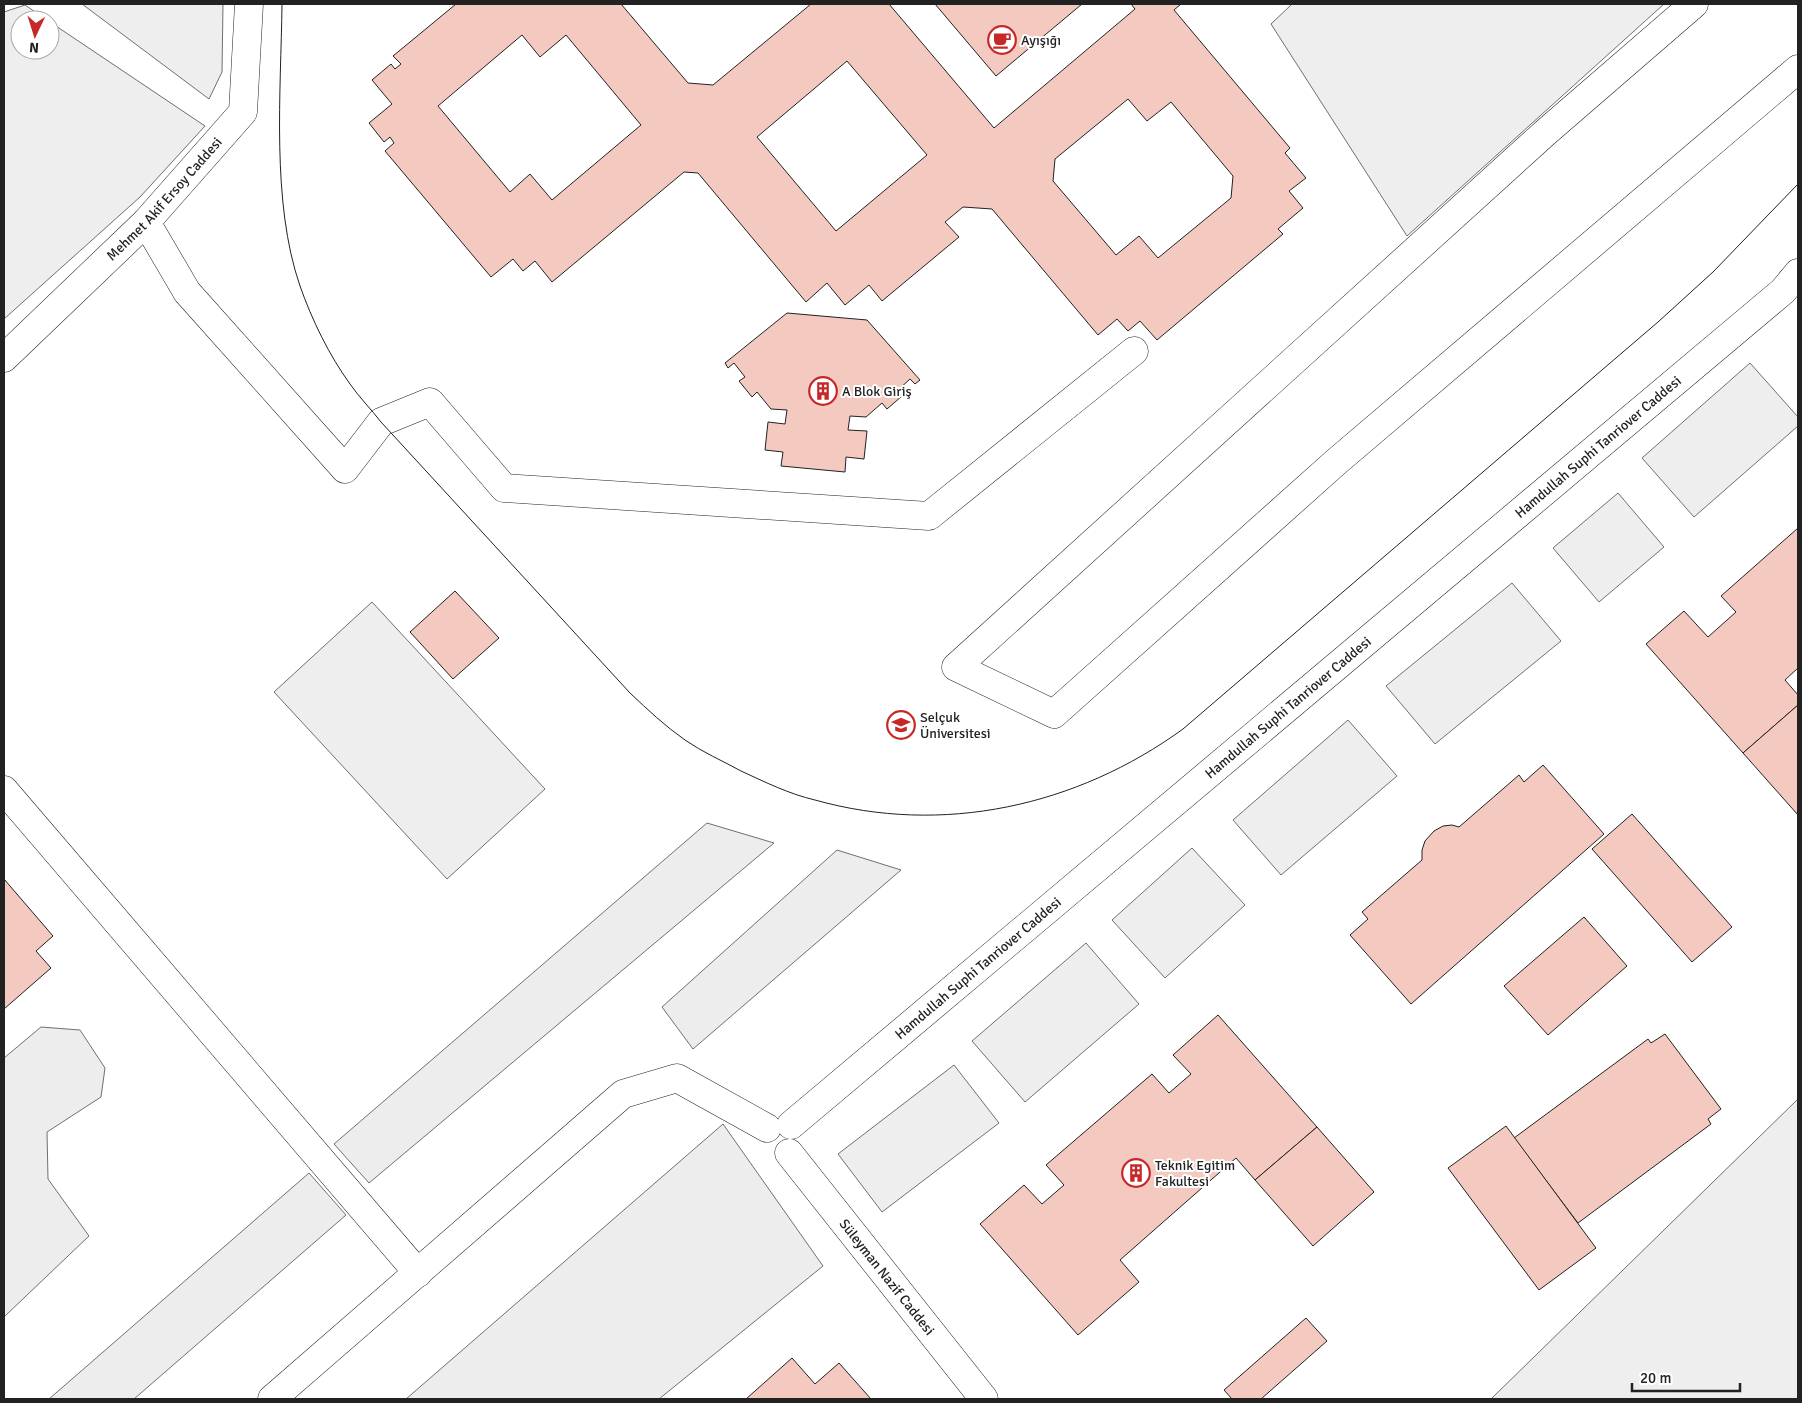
<svg xmlns="http://www.w3.org/2000/svg" width="1802" height="1403" font-family="Signika,sans-serif">
<style>
.green{fill:#eee;stroke:#6f6f6f}
.parking{fill:#ededed;stroke:#6f6f6f}
.building{fill:#f3c9c0;stroke:#222;fill-rule:evenodd}
.lines{fill:none;stroke-linecap:round;stroke-linejoin:round}
.minor-casing{stroke:#222;stroke-width:29}
.minor{stroke:#fff;stroke-width:28}
.tram{stroke:#222;stroke-width:1}
.labels{text-anchor:middle;stroke-width:4;stroke-linejoin:round;paint-order:stroke}
.poi-label{font-size:14px;fill:#222;stroke:#fff;text-anchor:start}
.street-label{font-size:14px;fill:#222;stroke:#fff}
</style>
<rect width="100%" height="100%" fill="#fff"/>
<g class="green">
<path d="M82,4h141l-1,68 -13,27z"/>
<path d="M1292,4h372l-257,232 -136,-212z"/>
<path d="M25,5l22,15h-27v30h30v-28l155,104 -65,71 -136,122v-307z"/>
<path d="M1750,363l48,54v9l-104,91 -52,-59z"/>
<path d="M1618,493l46,54 -65,55 -46,-54z"/>
<path d="M1512,583l49,58 -126,103 -49,-58z"/>
<path d="M372,602l173,187 -98,90 -173,-187z"/>
<path d="M1348,720l49,56 -116,99 -48,-55z"/>
<path d="M1192,848l53,57 -80,73 -53,-58z"/>
<path d="M1086,943l53,61 -114,98 -53,-61z"/>
<path d="M954,1065l45,58 -117,89 -44,-58z"/>
<path d="M1798,1099v300h-307z"/>
</g>
<g class="parking">
<path d="M707,823l67,20 -405,340 -35,-39z"/>
<path d="M837,850l64,20 -208,179 -31,-42z"/>
<path d="M41,1027l39,3 25,38 -4,29 -54,35 1,47 41,57 -85,81v-259z"/>
<path d="M723,1124l100,142 -164,133h-253z"/>
<path d="M309,1173l37,42 -212,184h-85z"/>
</g>
<g class="building">
<path d="M456,4h165l67,79 25,2 98,-81h78l105,124 141,-119 -4,-5h50l-7,6 116,138 -5,5 21,25 -17,13 14,17 -25,21 5,5 -126,106 -17,-19 -12,10 -11,-12 -19,16 -106,-126 -29,-2 -18,15 14,15 -77,64 -13,-16 -24,20 -18,-22 -21,19 -108,-129 -14,-1 -132,110 -17,-21 -12,10 -10,-12 -22,18 -106,-126 9,-8 -4,-6 -6,5 -15,-19 23,-19 -20,-24 19,-16 4,5 6,-5 -8,-8zM522,35l18,22 26,-22 75,90 -89,75 -22,-26 -20,18 -72,-86zM847,61l80,94 -91,76 -79,-94zM1128,99l19,22 24,-19 62,74 -2,22 -73,60 -19,-22 -23,19 -63,-74 2,-22z"/>
<path d="M935,4h147l-86,72z"/>
<path d="M787,313l80,7 53,60 -5,4 -5,-5 -13,12 5,5 -15,13 -5,-6 -16,14 -16,-1 -2,14 19,1 -3,28 -18,-2 -1,15 -64,-6 2,-14 -18,-2 3,-28 17,2 2,-14 -16,-1 -14,-17 -5,5 -13,-16 6,-4 -11,-14 -6,5 -3,-5z"/>
<path d="M1798,528v140l-13,12 13,15v10l-55,48 -97,-109 38,-33 24,26 28,-25 -15,-16z"/>
<path d="M455,591l44,47 -46,41 -43,-47z"/>
<path d="M1798,705v110l-55,-62z"/>
<path d="M1543,765l61,69 -193,170 -61,-69 18,-16 -6,-7 60,-52v-10l3,-9 9,-10 9,-5 9,-1 7,2 60,-52 5,7z"/>
<path d="M1632,814l100,113 -40,35 -100,-113z"/>
<path d="M4,879l49,57 -17,15 15,17 -47,41z"/>
<path d="M1584,917l43,49 -79,69 -44,-49z"/>
<path d="M1218,1015l99,112 -62,53 -19,-22 -116,102 19,22 -61,53 -98,-111 44,-39 18,19 22,-19 -18,-20 106,-91 17,19 22,-19 -18,-19z"/>
<path d="M1665,1034l56,75 -13,10 3,5 -133,99 -64,-85 134,-99 3,4z"/>
<path d="M1506,1126l90,122 -57,42 -91,-122z"/>
<path d="M1317,1127l57,65 -61,54 -58,-66z"/>
<path d="M1306,1318l21,23 -66,58h-29l-8,-9z"/>
<path d="M792,1358l23,26 24,-21 32,36h-125z"/>
</g>
<g class="lines">
<defs>
<g id="minor">
<path d="M1694,4l-148,128 -590,535 98,47 282,-252 462,-393"/>
<path d="M146,222l41,70 158,177 36,-47 49,-20 74,86 425,28 205,-165"/>
<path id="s1" d="M4,358l142,-136 97,-110 6,-108"/>
<path d="M4,790l414,483"/>
<path id="s2" d="M791,1125l992,-834 15,-18"/>
<path id="s3" d="M789,1153l195,246"/>
<path d="M272,1399l351,-305 54,-16 90,50"/>
</g>
</defs>
<use href="#minor" class="minor-casing"/>
<use href="#minor" class="minor"/>
<path class="tram" d="M282,4c-1,88 -11,198 18,282 12,34 29,69 50,98 9,13 21,25 31,38l249,271c18,17 35,33 55,47 17,12 38,21 56,31 24,11 48,23 74,29 128,36 262,6 368,-71l475,-407 55,-50 85,-88"/>
</g>
<defs>
<symbol id="cafe-ring" viewBox="-11 -11 22 22"><circle r="9.5" fill="#fff" stroke="#c62828" stroke-width="1.5"/><path d="M-5.5-4.5H6V0H3Q3 3.5 0 3.5H-2.5Q-5.5 3.5-5.5 0ZM3-3.2v2h1.7v-2ZM-6 4.5H4V6H-6Z" fill="#c62828"/></symbol>
<symbol id="building-ring" viewBox="-11 -11 22 22"><circle r="9.5" fill="#fff" stroke="#c62828" stroke-width="1.5"/><path d="M-4-6H4V6H1V3H-1V6H-4ZM-2.5-4.3h1.7v1.8h-1.7ZM.8-4.3h1.7v1.8H.8ZM-2.5-1h1.7V.8h-1.7ZM.8-1h1.7V.8H.8Z" fill="#c62828"/></symbol>
<symbol id="university-ring" viewBox="-11 -11 22 22"><circle r="9.5" fill="#fff" stroke="#c62828" stroke-width="1.5"/><path d="M0-5L7-2L0 1L-7-2ZM-4 1L0 2.5L4 1V4Q0 6-4 4Z" fill="#c62828"/></symbol>
</defs>
<g fill-rule="evenodd">
<use href="#cafe-ring" x="986" y="24" width="32" height="32"/>
<use href="#building-ring" x="807" y="375" width="32" height="32"/>
<use href="#university-ring" x="885" y="709" width="32" height="32"/>
<use href="#building-ring" x="1120" y="1157" width="32" height="32"/>
</g>
<g class="labels">
<g class="poi-label">
<text x="1021" y="45">Ayışığı</text>
<text x="842" y="396">A Blok Giriş</text>
<text x="920" y="722">Selçuk<tspan x="920" dy="16">Üniversitesi</tspan></text>
<text x="1155" y="1170">Teknik Egitim<tspan x="1155" dy="16">Fakultesi</tspan></text>
</g>
<g class="street-label">
<text dy="5" stroke="none"><textPath href="#s1" startOffset="226">Mehmet Akif Ersoy Caddesi</textPath></text>
<text dy="5" stroke="none"><textPath href="#s2" startOffset="1054">Hamdullah Suphi Tanriover Caddesi</textPath></text>
<text dy="5" stroke="none"><textPath href="#s2" startOffset="649">Hamdullah Suphi Tanriover Caddesi</textPath></text>
<text dy="5" stroke="none"><textPath href="#s2" startOffset="244">Hamdullah Suphi Tanriover Caddesi</textPath></text>
<text dy="5" stroke="none"><textPath href="#s3" startOffset="158">Süleyman Nazif Caddesi</textPath></text>
</g>
</g>
<rect width="1802" height="1403" fill="none" stroke="#222222" stroke-width="10"/>
<g transform="translate(35 35) rotate(184)"><circle r="24" fill="#ffffff" stroke="#a7a7a7"/>
<path d="M0-4L9 19L0 12L-9 19Z" fill="#c62828"/>
<text y="-8" font-size="14" font-weight="bold" text-anchor="middle" fill="#222222">N</text>
</g>
<path d="M1632 1383v8h108v-8" fill="none" stroke="#222222" stroke-width="2.5"/>
<text x="1640" y="1383" font-size="15" fill="#222222" stroke="#ffffff" stroke-width="4" paint-order="stroke">20 m</text>
</svg>
